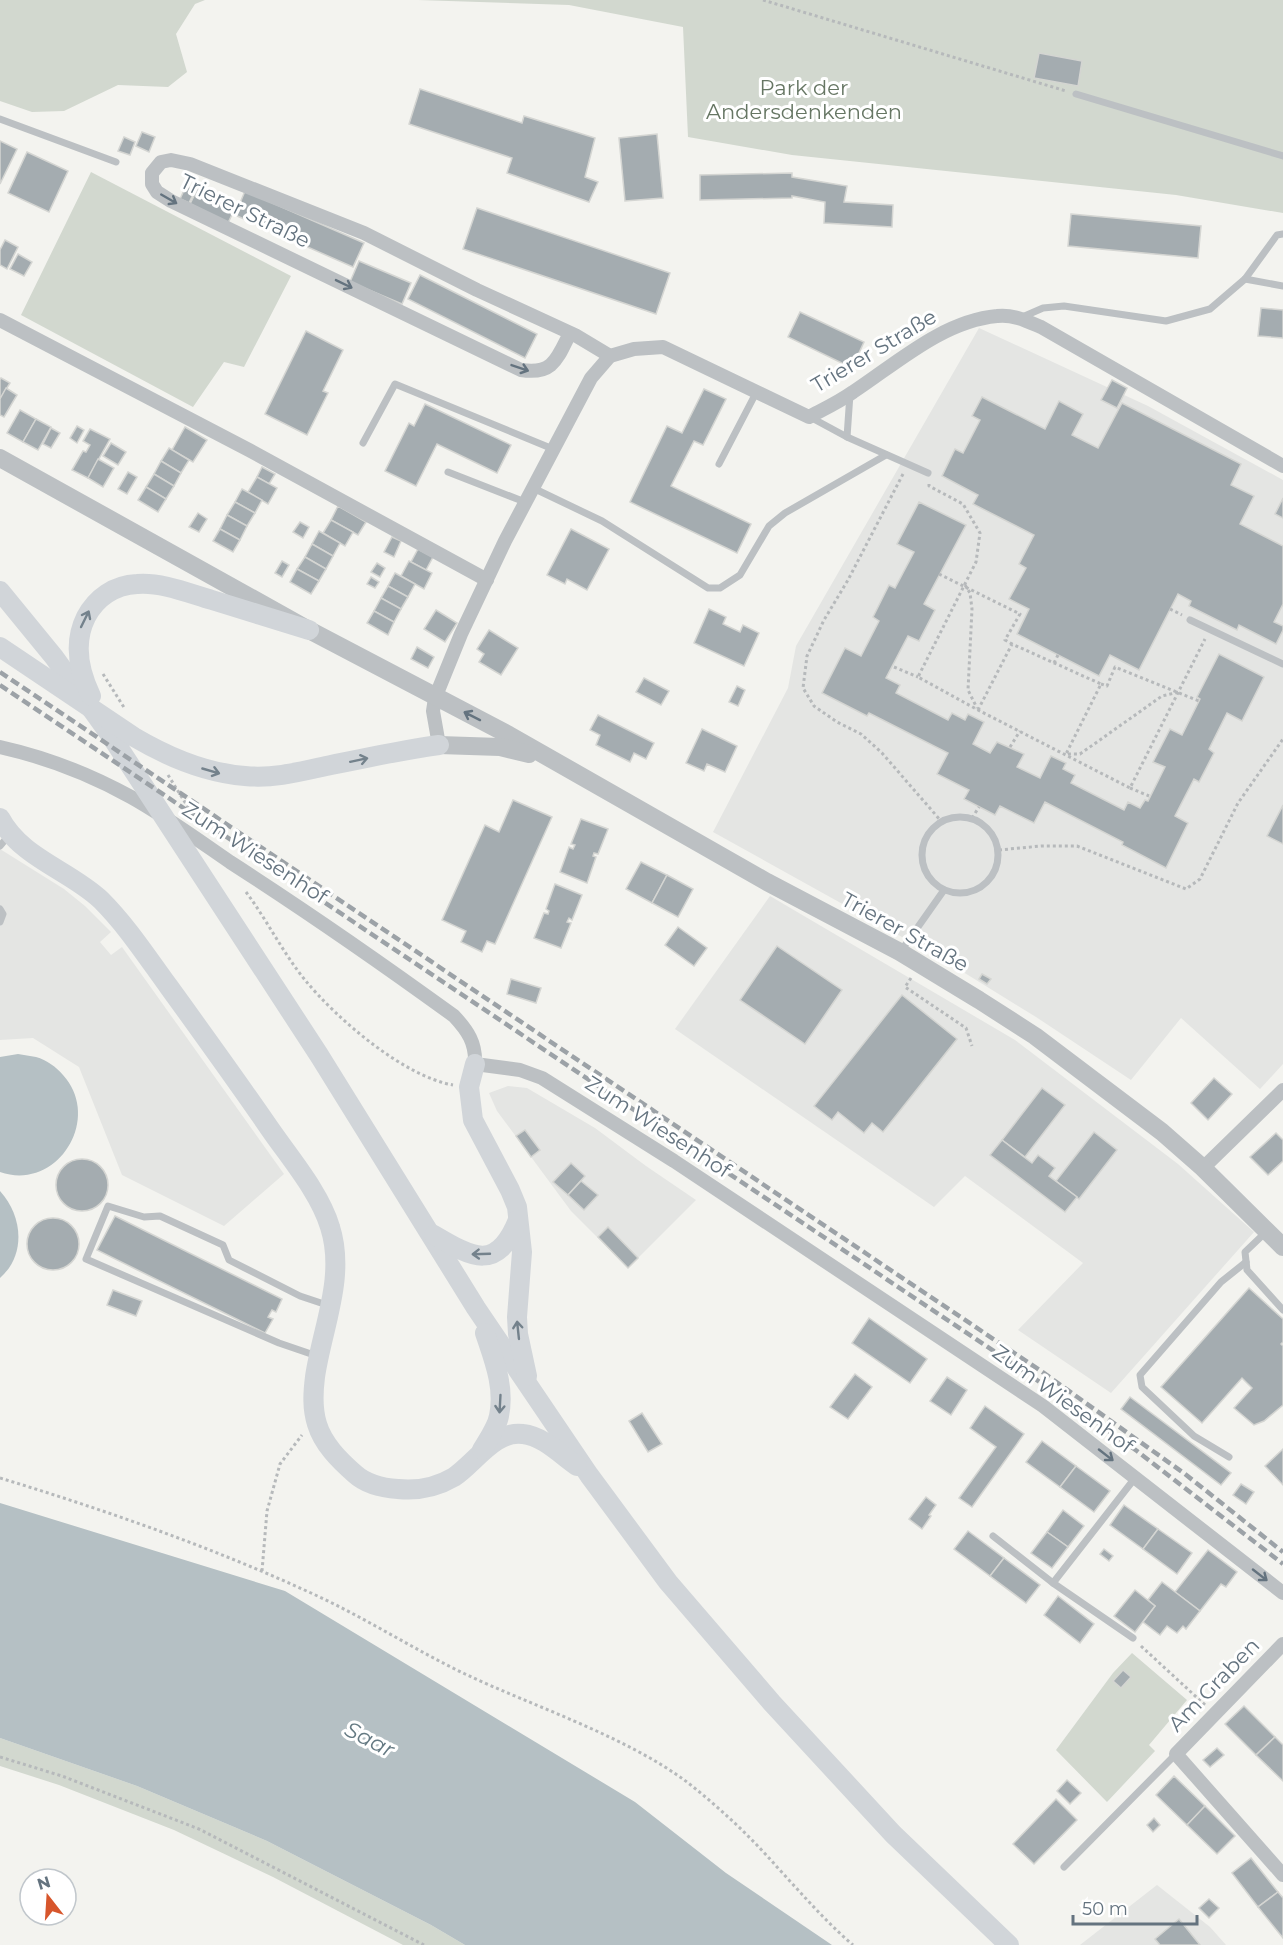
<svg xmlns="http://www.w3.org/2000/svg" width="1283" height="1945" font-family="Montserrat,sans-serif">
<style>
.built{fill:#e4e5e3}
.green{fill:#d2d8cf}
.water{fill:#b5c0c4}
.building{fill:#a4acb0;stroke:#d4d5d2;stroke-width:1.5}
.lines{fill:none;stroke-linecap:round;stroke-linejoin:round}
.path{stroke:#b6b9bb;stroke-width:3;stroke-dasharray:3 3;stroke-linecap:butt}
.service{stroke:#bcc0c3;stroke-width:7}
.minor{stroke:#bcc0c3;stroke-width:14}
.tertiary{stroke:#bcc0c3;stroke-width:18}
.secondary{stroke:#d1d5d9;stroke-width:20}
.rail{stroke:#9ca2a7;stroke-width:4.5;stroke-dasharray:9 4.5;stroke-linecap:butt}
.oneway{stroke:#64737f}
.oneway2{stroke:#74828c}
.labels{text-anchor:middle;stroke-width:6;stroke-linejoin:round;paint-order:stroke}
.park-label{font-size:21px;fill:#667663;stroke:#fff}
.street-label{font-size:21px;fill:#64737f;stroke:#fff}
.water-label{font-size:22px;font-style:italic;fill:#657a83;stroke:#fff}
</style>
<rect width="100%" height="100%" fill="#f3f3ef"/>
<g class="built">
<path d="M979,328l169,78 135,74v584l-23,25 -79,-71 -50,62 -95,-63 -89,-55 -234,-130 75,-144 8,-42z"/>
<path d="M0,849l64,40 21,17 26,26 -11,10 11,13 11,-8 162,227 -60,52 -102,-51 -43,-108 -46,-29 -33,2z"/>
<path d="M770,896l245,144 163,124 76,68 -143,161 -93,-63 65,-67 -118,-87 -31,31 -259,-178z"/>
<path d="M508,1086l19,2 68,40 51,38 50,34 -68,68 -57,-57 -74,-100 -8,-18z"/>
<path d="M1157,1885l53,42 16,18h-146z"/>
</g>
<g class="green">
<path d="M0,0h205l-10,4 -19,30 11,38 -19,15 -50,-2 -54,26 -32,1 -32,-11z"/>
<path d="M418,0h865v213l-107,-18 -384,-40 -104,-18 -5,-110 -114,-22z"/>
<path d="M91,172l200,104 -47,91 -20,-5 -31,45 -172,-92z"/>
<path d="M1132,1653l55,47 -38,45 6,6 -48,51 -51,-52 57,-77z"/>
<path d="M0,1738l137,48 130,55 164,84 34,20h-62l-130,-68 -99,-47 -115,-45 -59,-19z"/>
</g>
<g class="water">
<path d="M18,1054c6,1 12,2 18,3 11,3 20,10 27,18 40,44 -6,117 -63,97v-115z"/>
<path d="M0,1191c22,24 27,63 0,87z"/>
<path d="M0,1503l285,88 350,211 91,71 106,72h-367l-34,-20 -164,-84 -130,-55 -137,-48z"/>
</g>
<g class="building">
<path d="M1039,53l43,8 -4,25 -44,-8z"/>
<path d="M420,89l102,34 2,-7 71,22 -10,39 13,5 -9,20 -82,-29 5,-15 -103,-34z"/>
<path d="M142,132l13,5 -6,15 -13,-6z"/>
<path d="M657,134l6,64 -38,3 -6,-63z"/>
<path d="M124,137l11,5 -5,13 -12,-4z"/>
<path d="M0,141l17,8 -17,35z"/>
<path d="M27,152l41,19 -19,41 -41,-19z"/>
<path d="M792,173v4l55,9 -3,16 49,3 -1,22 -68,-4 1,-21 -33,-6v2l-92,2v-25z"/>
<path d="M186,186l9,4 -6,13 -9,-4z"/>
<path d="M199,186l38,18 -9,19 -38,-19z"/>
<path d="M245,191l119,52 -11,24 -118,-52z"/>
<path d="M477,208l193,65 -14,41 -193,-65z"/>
<path d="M1071,214l130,12 -3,32 -130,-12z"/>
<path d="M5,240l13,7 -11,22 -7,-4v-15z"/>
<path d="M18,254l14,8 -8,14 -14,-7z"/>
<path d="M359,261l52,22 -9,21 -52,-22z"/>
<path d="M420,275l117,59 -12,24 -117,-59z"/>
<path d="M1261,308l22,2v28l-25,-2z"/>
<path d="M800,312l64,30 -12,26 -64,-31z"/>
<path d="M306,331l37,19 -20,41 5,2 -21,42 -42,-21z"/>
<path d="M1,378l9,5 -10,16v-19z"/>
<path d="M1112,380l15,8 -10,20 -16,-8z"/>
<path d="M6,388l11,7 -13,22 -4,-2v-16z"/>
<path d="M704,389l22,10 -23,46 -9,-4 -23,45 80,38 -14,29 -107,-51 37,-76 15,7z"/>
<path d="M982,397l63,32 14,-28 24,13 -11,21 26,13 24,-45 119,61 -10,21 23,11 -14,28 43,22v58l-9,18 9,4v4l-7,14 -37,-19 -2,5 -48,-24 2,-5 -13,-7 -39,76 -29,-15 -11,21 -82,-42 12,-25 -20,-10 17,-31 -7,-4 15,-29 -61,-31 5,-9 -36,-19 13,-27 8,4 17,-33 -8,-4z"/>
<path d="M425,404l86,41 -14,28 -60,-29 -21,42 -31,-15 24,-48 5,3z"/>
<path d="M20,410l16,9 -13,23 -16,-9z"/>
<path d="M36,419l15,8 -13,23 -15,-8z"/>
<path d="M77,426l7,4 -7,13 -7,-5z"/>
<path d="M185,427l22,13 -14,22 -21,-12z"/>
<path d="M51,428l9,5 -9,15 -8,-4z"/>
<path d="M90,429l20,10 -22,39 -16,-8 11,-19 3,1 4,-7 -7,-4z"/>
<path d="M111,443l15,9 -8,13 -15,-9z"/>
<path d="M169,448l20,12 -8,13 -20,-12z"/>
<path d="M98,459l16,9 -11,19 -15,-9z"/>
<path d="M161,461l20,12 -7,13 -20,-12z"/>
<path d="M262,467l13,7 -6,10 -12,-7z"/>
<path d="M128,472l9,5 -10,17 -9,-5z"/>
<path d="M154,474l20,12 -8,13 -20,-12z"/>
<path d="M257,477l20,11 -9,16 -20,-12z"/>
<path d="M146,487l20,12 -8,13 -20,-12z"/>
<path d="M242,489l20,11 -7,13 -20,-11z"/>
<path d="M1283,498v20l-8,-4z"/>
<path d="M235,502l20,11 -8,13 -20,-11z"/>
<path d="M919,502l47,23 -42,79 11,6 -16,31 -11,-5 -22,42 14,7 -4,8 52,27 4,-7 13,7 3,-6 16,8 -11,22 17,9 7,-11 27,12 -7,13 23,11 11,-22 15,7 -3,6 12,6 -4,8 53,27 4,-8 12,6 5,-8 3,1 17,-34 -12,-5 17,-33 12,6 18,-36 -3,-2 22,-43 45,23 -22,44 -15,-8 -18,36 5,4 -15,29 -5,-3 -19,37 13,7 -22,45 -44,-23 1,-3 -78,-40 -11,21 -34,-17 -5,9 -31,-16 5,-9 -32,-16 11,-21 -79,-40 -2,3 -45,-23 23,-45 16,8 18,-35 -6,-4 16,-32 6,3 19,-36 -17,-8z"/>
<path d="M338,506l28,16 -8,13 -27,-15z"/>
<path d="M198,513l9,6 -8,13 -10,-5z"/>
<path d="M227,515l20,11 -7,14 -20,-11z"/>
<path d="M331,520l22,12 -8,14 -22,-13z"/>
<path d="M300,522l9,5 -6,11 -10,-6z"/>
<path d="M220,529l20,11 -7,12 -20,-11z"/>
<path d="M571,529l38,20 -22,41 -20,-11 -2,5 -18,-9z"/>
<path d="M319,531l21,12 -7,13 -21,-12z"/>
<path d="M392,537l9,4 -7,16 -10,-5z"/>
<path d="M312,544l21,12 -7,13 -21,-12z"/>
<path d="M418,549l15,8 -7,13 -15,-8z"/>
<path d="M305,557l21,12 -7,12 -22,-12z"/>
<path d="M282,561l7,4 -7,12 -7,-4z"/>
<path d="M409,561l23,12 -8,16 -23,-13z"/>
<path d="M377,563l8,5 -5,9 -9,-5z"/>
<path d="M297,569l22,12 -8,13 -21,-12z"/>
<path d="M395,573l20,11 -7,13 -20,-11z"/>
<path d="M371,577l8,5 -4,6 -8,-4z"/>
<path d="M388,586l20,11 -7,12 -20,-11z"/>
<path d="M381,598l20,11 -7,13 -20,-11z"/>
<path d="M709,609l17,8 -3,7 17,8 3,-7 16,8 -15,33 -50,-23z"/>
<path d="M436,610l21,13 -12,19 -21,-13z"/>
<path d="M374,611l20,11 -6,13 -21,-12z"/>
<path d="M489,630l29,18 -17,27 -22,-13 5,-8 -7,-5z"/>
<path d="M417,647l17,10 -6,11 -17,-9z"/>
<path d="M644,678l25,13 -8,14 -25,-13z"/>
<path d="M737,686l8,4 -7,16 -9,-4z"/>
<path d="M598,715l56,28 -8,16 -12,-6 -4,9 -34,-17 4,-10 -10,-5z"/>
<path d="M702,729l35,17 -12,26 -18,-8 -3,7 -18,-8z"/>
<path d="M513,800l39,17 -57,127 -8,-3 -5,11 -21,-10 5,-11 -24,-11 43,-95 14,7z"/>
<path d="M1283,805v39l-16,-8z"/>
<path d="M581,819l27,10 -10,25 -4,-1 -1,3 3,1 -9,26 -27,-11 9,-25 4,2 2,-4 -4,-1z"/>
<path d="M641,862l26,13 -15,28 -26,-14z"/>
<path d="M667,875l26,14 -15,28 -26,-14z"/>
<path d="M555,884l27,11 -10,25 -3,-2 -2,4 4,1 -10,25 -27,-10 10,-25 4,1 1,-3 -3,-2z"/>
<path d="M678,927l29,21 -13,18 -29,-21z"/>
<path d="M777,946l65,44 -37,54 -65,-44z"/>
<path d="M982,974l9,5 -4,5 -8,-5z"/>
<path d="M511,979l30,9 -5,15 -29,-9z"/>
<path d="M902,995l55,44 -74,93 -11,-9 -8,10 -26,-21 -6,8 -18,-14z"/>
<path d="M1214,1078l18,16 -24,26 -17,-17z"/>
<path d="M1042,1088l23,17 -40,52 -23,-17z"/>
<path d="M525,1130l15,20 -9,7 -15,-21z"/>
<path d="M1094,1132l23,18 -38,49 -23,-18z"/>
<path d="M1276,1133l7,7v21l-15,14 -18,-18z"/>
<path d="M1002,1140l30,23 6,-8 17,13 -6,8 28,21 -12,15 -75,-57z"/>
<circle cx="82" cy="1185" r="26"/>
<path d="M571,1163l14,13 -17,19 -15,-13z"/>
<path d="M581,1181l17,14 -14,15 -16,-15z"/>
<path d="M115,1216l167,83 -6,13 -4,-2 -4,7 5,2 -8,14 -168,-83z"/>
<circle cx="53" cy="1244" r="26"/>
<path d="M608,1227l30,31 -10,10 -30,-31z"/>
<path d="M1249,1288l34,31v23l-2,2 2,2v59l-19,16 -10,4 -20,-17 18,-20 -10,-10 -40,45 -41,-36z"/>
<path d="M113,1290l29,11 -6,15 -29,-11z"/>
<path d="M869,1318l58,41 -17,24 -58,-40z"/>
<path d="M855,1374l17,13 -24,32 -18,-12z"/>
<path d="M947,1377l20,13 -16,25 -21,-14z"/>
<path d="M1130,1397l101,76 -10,12 -100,-76z"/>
<path d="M985,1406l39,28 -52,73 -13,-9 37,-51 -26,-19z"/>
<path d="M642,1413l20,31 -14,8 -19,-31z"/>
<path d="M1042,1441l34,25 -16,21 -34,-25z"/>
<path d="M1283,1449v36l-18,-19z"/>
<path d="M1076,1466l34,25 -16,21 -34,-25z"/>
<path d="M1241,1484l13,8 -8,12 -13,-9z"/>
<path d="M926,1497l10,8 -7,10 2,1 -9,13 -13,-10z"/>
<path d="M1124,1505l34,24 -15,20 -33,-24z"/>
<path d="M1063,1510l21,16 -16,21 -21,-15z"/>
<path d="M1158,1529l34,24 -15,21 -34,-25z"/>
<path d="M968,1531l36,27 -14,18 -36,-27z"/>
<path d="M1047,1532l21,15 -16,21 -21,-15z"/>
<path d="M1104,1549l9,7 -4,5 -9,-7z"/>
<path d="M1208,1550l29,22 -11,15 -5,-3 -21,27 -25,-19z"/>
<path d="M1004,1558l36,27 -14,18 -36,-27z"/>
<path d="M1162,1582l38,29 -14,18 -3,-3 -6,7 -10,-7 -7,9 -17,-13 12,-16 -7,-6z"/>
<path d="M1135,1590l20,16 -20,26 -21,-16z"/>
<path d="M1058,1596l36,28 -14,19 -36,-28z"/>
<path d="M1123,1670l8,7 -10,11 -8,-7z"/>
<path d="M1244,1706l31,31 -19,18 -31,-31z"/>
<path d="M1275,1737l8,8v36l-27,-26z"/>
<path d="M1217,1748l7,7 -14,12 -7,-7z"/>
<path d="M1174,1776l31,30 -18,19 -31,-30z"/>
<path d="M1067,1780l14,13 -11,11 -13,-13z"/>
<path d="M1056,1799l21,21 -43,44 -21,-20z"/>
<path d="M1205,1806l30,30 -18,18 -30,-29z"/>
<path d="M1154,1818l6,7 -7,7 -6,-7z"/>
<path d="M1251,1858l27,34 -20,15 -26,-34z"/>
<path d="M1278,1892l5,6v40l-25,-31z"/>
<path d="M1209,1899l10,9 -10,10 -10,-10z"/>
<path d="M1179,1919l21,26h-40l-5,-6z"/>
</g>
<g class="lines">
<g class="path">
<path d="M763,0l303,91"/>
<path d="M903,474l-55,106 -24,40 -17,36 -4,32 11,18 23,16 24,12 21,19 59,68"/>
<path d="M929,484v2l34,18 17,29 -4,29 -58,115 60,33 152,78 75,-149"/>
<path d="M939,574l81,40 -15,26 7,4"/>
<path d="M965,585l5,8 2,16 -4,81 9,18"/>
<path d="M1170,609l12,6"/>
<path d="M1054,663l4,-8"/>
<path d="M894,667l24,10"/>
<path d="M103,674l22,35"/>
<path d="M1101,684l6,2 8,-19 84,34"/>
<path d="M978,710l34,-66 89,40 -35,70h14l82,-58 17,-4"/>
<path d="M1010,747l10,-16"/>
<path d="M168,775l28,45"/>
<path d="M1130,788l19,8"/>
<path d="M972,818l7,-11"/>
<path d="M999,850l42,-4h36l109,43 14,-10 38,-76 45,-64"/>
<path d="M246,892c21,28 37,61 59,88 32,39 98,96 148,105"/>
<path d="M911,978l-6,9 61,41 6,18"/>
<path d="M0,1478c105,32 211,69 311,115 53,24 102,56 154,81 70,33 160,62 222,108 33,26 63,54 90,85 25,27 48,54 76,78"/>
<path d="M262,1571l5,-60 13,-47 22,-29"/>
<path d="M1141,1646l64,59"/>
<path d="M0,1757l62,19 137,53 225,116"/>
</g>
<g class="service">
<path d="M1076,94l207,62"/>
<path d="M0,119l116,43"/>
<path d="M1245,279l38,7"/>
<path d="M1020,318l23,-10 21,-2 102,15 44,-12 35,-30 32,-44 6,-1"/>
<path d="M810,417l37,20 3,-43"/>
<path d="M847,437l81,36"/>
<path d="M363,443l32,-59 158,65"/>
<path d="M719,464l38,-73"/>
<path d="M448,472l77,30"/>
<path d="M533,488l69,33 106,67h12l20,-13 29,-49 16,-13 101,-58"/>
<path d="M1190,620l93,44"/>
<circle cx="960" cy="855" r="38"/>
<path d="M0,846l10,-12"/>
<path d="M0,909l3,5 -3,8"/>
<path d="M901,951l43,-61"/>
<path d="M1266,1232l-21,20 2,18 36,40"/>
<path d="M317,1356l-38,-13 -193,-84 22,-53 36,11 16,-1 63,29 6,15 71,36 27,9"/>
<path d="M1229,1457l-35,-21 -52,-49 -2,-12 81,-93 25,-20"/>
<path d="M993,1536l60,47 80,55"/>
<path d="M1053,1583l82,-105"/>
<path d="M1064,1867l112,-113"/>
</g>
<g class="minor">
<path d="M0,320l249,130 238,130"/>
<path d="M570,333c-13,26 -17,42 -49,37l-350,-169 -14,-9 -5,-8v-11l9,-11 10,-2 19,4 174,69 113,57 98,45 35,21"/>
<path d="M439,745l-6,-34 2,-13 26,-64 44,-93 28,-53 58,-110 19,-22 24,-7 29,-2 146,70c15,-8 30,-15 44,-25 44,-29 90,-71 144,-76 16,-2 30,5 44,11l242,139"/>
<path d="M0,747c45,10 91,28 131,50 34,19 67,43 99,65 76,49 151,101 224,154 14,15 22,27 21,48l45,6 22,8 132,83 369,245 240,187"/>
<path d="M1203,1168l80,-78"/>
<path d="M1283,1644l-107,110 107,121"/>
</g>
<g class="tertiary">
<path d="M0,458l309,172 200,105 258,147 133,70 79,48 56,36 127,96 41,36 80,79"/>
<path d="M439,745l61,2 29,7"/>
</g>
<g class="secondary">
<path d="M0,591l54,66 57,79 208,319 157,253 113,167 79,107 104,121 121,131 116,111"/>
<path d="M0,647l134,90c34,20 72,36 111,39 29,3 58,-5 86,-11 36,-7 71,-15 108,-20"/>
<path d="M91,696c-12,-25 -18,-53 -5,-79 10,-19 28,-32 51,-33 25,-2 51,9 75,16 32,10 65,20 97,30"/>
<path d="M0,818c21,40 69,52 101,82 26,26 46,57 68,87 34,47 68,94 101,142 20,29 50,64 60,98 16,50 -8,101 -15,150 -2,16 -3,31 2,47 6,20 22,36 38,50 11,10 28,14 43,15 19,2 39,-2 56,-12 21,-14 41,-47 69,-43 20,2 38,21 54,32"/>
<path d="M475,1064l-6,23 4,33 37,70 7,17 5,45 -5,65 1,17 9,42"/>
<path d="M434,1235c39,23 63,37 84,-15"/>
<path d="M482,1450c6,-10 15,-23 17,-34 6,-29 -5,-56 -14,-83"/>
</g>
<g class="rail">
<path d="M0,672l1041,699 144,103 98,78"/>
<path d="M0,685l1034,693 103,73 146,113"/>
</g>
</g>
<defs><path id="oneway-shaft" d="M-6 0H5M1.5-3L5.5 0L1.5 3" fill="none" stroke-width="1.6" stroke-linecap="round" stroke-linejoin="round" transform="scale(1.5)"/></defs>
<g class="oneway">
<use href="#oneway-shaft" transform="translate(169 199) rotate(30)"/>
<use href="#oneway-shaft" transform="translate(344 284) rotate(26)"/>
<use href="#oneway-shaft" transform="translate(520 368) rotate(19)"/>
<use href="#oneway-shaft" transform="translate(472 716) rotate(-153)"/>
<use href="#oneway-shaft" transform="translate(1106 1455) rotate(38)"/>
<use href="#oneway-shaft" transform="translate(1260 1575) rotate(38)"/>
</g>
<g class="oneway2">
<use href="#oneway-shaft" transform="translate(85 619) rotate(-64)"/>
<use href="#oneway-shaft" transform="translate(359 760) rotate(-12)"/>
<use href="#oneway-shaft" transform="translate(211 771) rotate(16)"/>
<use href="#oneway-shaft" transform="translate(481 1254) rotate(178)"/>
<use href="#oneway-shaft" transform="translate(518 1330) rotate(-96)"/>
<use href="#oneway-shaft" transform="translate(500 1404) rotate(93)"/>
</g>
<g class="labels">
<g class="park-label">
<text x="804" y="95">Park der<tspan x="804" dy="24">Andersdenkenden</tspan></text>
</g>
<g class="street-label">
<text transform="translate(245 211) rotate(26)" y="7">Trierer Straße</text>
<text transform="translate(874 351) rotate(-31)" y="7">Trierer Straße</text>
<text transform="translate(255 853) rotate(33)" y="7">Zum Wiesenhof</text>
<text transform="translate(905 932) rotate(29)" y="7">Trierer Straße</text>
<text transform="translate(658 1127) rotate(33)" y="7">Zum Wiesenhof</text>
<text transform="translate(1063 1399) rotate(36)" y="7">Zum Wiesenhof</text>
<text transform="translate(1214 1685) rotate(-46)" y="7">Am Graben</text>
</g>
<g class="water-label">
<text transform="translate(370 1739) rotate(27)" y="8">Saar</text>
</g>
</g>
<g transform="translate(48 1897) rotate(343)"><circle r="28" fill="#ffffff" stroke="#c1c7cc" stroke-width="1.5"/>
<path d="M0-4.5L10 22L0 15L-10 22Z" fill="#d7562c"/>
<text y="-9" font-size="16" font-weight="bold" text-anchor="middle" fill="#64737f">N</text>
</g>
<path d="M1073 1915v9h124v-9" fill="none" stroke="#64737f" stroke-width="3"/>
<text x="1082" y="1915" font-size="18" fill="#64737f" stroke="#ffffff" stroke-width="4.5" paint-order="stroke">50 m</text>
</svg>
